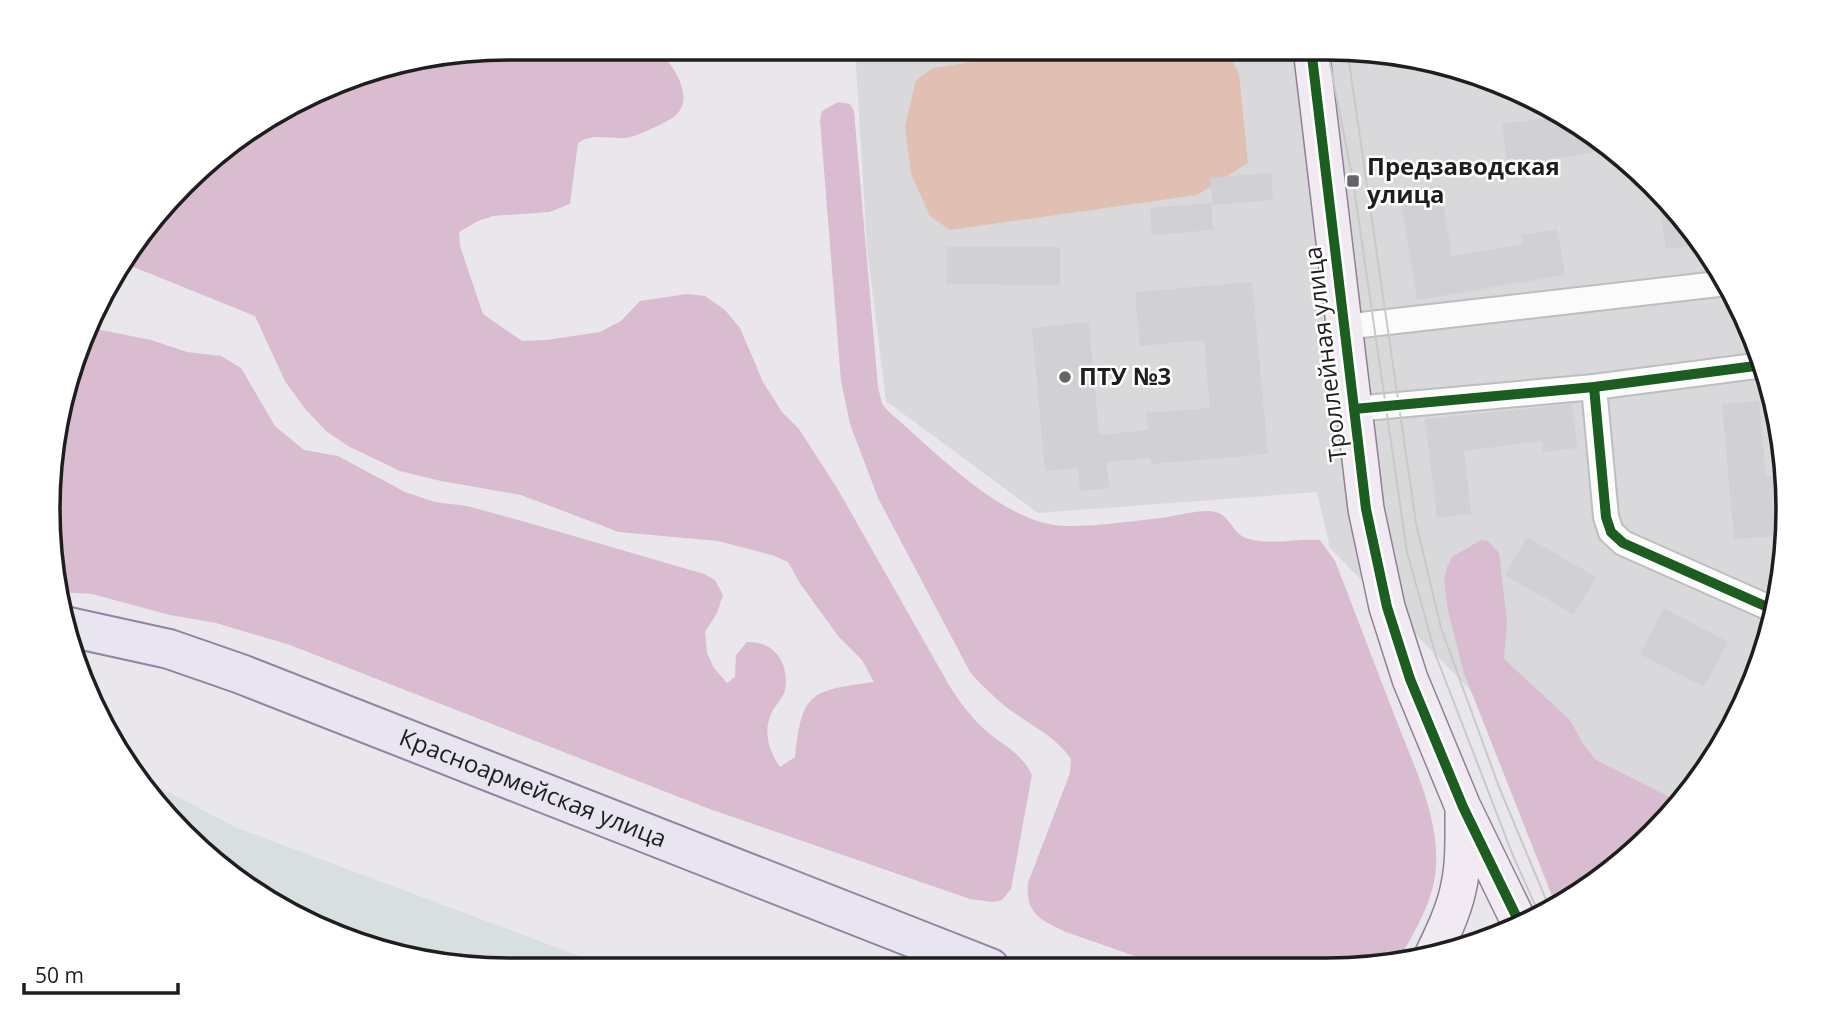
<svg xmlns="http://www.w3.org/2000/svg" width="1835" height="1018" font-family="'Open Sans',sans-serif">
<style>
.residential{fill:#d9d8db}
.industrial{fill:#d7dfe1}
.forest{fill:#d9bccf}
.pitch{fill:#e1c0b3}
.building{fill:#d1d0d4}
.lines{fill:none;stroke-linecap:round;stroke-linejoin:round}
.street-casing{stroke:#bebdbf;stroke-width:28}
.secondary-casing{stroke:#917f96;stroke-width:38}
.primary-casing{stroke:#8f84a1;stroke-width:42}
.street{stroke:#fcfbfc;stroke-width:24}
.secondary{stroke:#f1eaf3;stroke-width:35}
.primary{stroke:#e8e4f0;stroke-width:38}
.tram{stroke:#cac9ca;stroke-width:2}
.cycleway-casing{stroke:#fff;stroke-width:15}
.cycleway{stroke:#1b5e20;stroke-width:10}
.poi-dot{fill:#656466;stroke:#fff;stroke-width:2.5}
.labels{text-anchor:middle;stroke-width:5;stroke-linejoin:round;paint-order:stroke}
.poi-label{font-size:24px;font-weight:bold;fill:#1e1e1e;stroke:#fff;text-anchor:start}
.street-label{font-size:24px;fill:#1e1e1e;stroke:#fff}
.rim{fill:none;stroke:#1e1e1e;stroke-width:3.5}
</style>
<rect width="100%" height="100%" fill="#e9e6ec"/>
<path class="residential" d="M855,48h501l90,15 111,46 73,53 62,66 48,76 32,85 15,89 -3,91 -21,88 -37,83 -50,69 -179,-92 -167,-169 -13,-56 -279,21 -152,-112 -19,-153z"/>
<path class="industrial" d="M139,777l98,51 377,141 -135,1 -90,-15 -111,-46 -116,-95z"/>
<g class="forest">
<path d="M509,47h143c19,11 45,51 23,69 -9,7 -39,21 -50,22 -18,1 -32,-5 -47,5l-8,61 -21,8 -56,4 -15,5 -19,11 1,14 23,68 39,27 24,-1 54,-8 21,-11 19,-20 20,-3 27,-4 18,2 20,14 15,18 23,54 19,30 17,17 38,59 112,197c10,16 21,31 35,44 19,17 36,22 48,46l-21,114 -9,11 -9,2 -23,-3 -263,-91 -417,-163 -74,-22 -46,-8 -78,-21 -31,-2 -13,-52 15,-150 28,-62 60,12 36,12 34,4 20,12 34,58 29,24 34,6 67,36 30,10 32,4 62,17 175,51 11,6 8,15 -6,18 -12,19 2,21 7,15 13,15 8,-6 1,-22 11,-13c27,-1 43,21 38,48 -2,9 -11,16 -14,24 -8,19 -2,37 9,53l15,-10c7,-67 17,-66 79,-75l-12,-22 -23,-23 -38,-52 -13,-23 -16,-7 -54,-14 -99,-9 -98,-37 -80,-14 -41,-10 -52,-25 -22,-15 -20,-21 -21,-29 -30,-65 -134,-54 4,-9 103,-110 48,-26 64,-29 21,-6 28,-6 49,-17z"/>
<path d="M838,102l12,2 4,7 24,276 4,17 7,8c46,39 114,112 176,114 30,1 66,-5 96,-8 15,-2 32,-7 48,-7 22,1 21,21 37,27 24,8 50,0 74,2l15,21c21,54 41,107 62,161 17,44 42,95 39,144 -2,36 -23,68 -40,99l-10,2 -217,1 -103,-36c-25,-12 -41,-18 -38,-49l42,-110 1,-14c-15,-23 -43,-35 -65,-52 -13,-11 -25,-22 -36,-35l-92,-174 -28,-74 -9,-43 -21,-261 2,-9z"/>
<path d="M1481,540l7,1 11,12 8,70 -3,36 66,61 13,24 13,16 85,43 -8,11 -90,79 -27,13 -92,-233 -16,-62 -4,-31 3,-13 5,-10z"/>
</g>
<path class="pitch" d="M1061,48h164l14,26 9,89 -51,32 -247,35 -20,-14 -19,-42 -6,-47 11,-47 17,-12z"/>
<g class="building">
<path d="M1565,115l48,34 -105,17 -6,-42z"/>
<path d="M1271,173l2,27 -60,5 -3,-27z"/>
<path d="M1440,185l12,71 71,-12 -1,-9 35,-6 8,46 -148,25 -18,-108z"/>
<path d="M1657,190l35,38 10,16 -36,5z"/>
<path d="M1211,203l2,27 -61,5 -2,-27z"/>
<path d="M947,247h113v38l-113,-1z"/>
<path d="M1252,282l16,172 -117,10 -1,-6 -43,4 2,26 -29,3 -2,-23 -33,3 -13,-143 57,-6 10,113 49,-5 -2,-17 64,-5 -6,-68 -64,6 -5,-54z"/>
<path d="M1759,401l7,76 20,-2 -1,60 -51,4 -12,-135z"/>
<path d="M1572,404l5,44 -34,4 -1,-11 -78,10 7,63 -34,4 -12,-99z"/>
<path d="M1527,537l69,40 -22,38 -69,-40z"/>
<path d="M1664,608l64,34 -24,45 -64,-33z"/>
</g>
<g class="lines">
<defs>
<g id="street">
<path d="M1344,327l383,-44"/>
<path d="M1594,387l12,130 5,15 12,11 151,67"/>
<path d="M1354,409l240,-22 169,-22"/>
</g>
<g id="secondary">
<path d="M1311,48l55,461 21,98 23,72 53,128 57,117"/>
<path d="M1432,956c10,-21 21,-43 26,-66 6,-25 5,-51 5,-76"/>
</g>
<g id="primary">
<path id="s1" d="M69,627l100,22 72,25 749,294"/>
</g>
</defs>
<use href="#street" class="street-casing"/>
<use href="#secondary" class="secondary-casing"/>
<use href="#primary" class="primary-casing"/>
<use href="#street" class="street"/>
<use href="#secondary" class="secondary"/>
<use href="#primary" class="primary"/>
<g class="tram">
<path d="M1327,48l26,133 54,371 29,104 76,197 27,61"/>
<path d="M1347,48l69,475 25,105 58,159 51,122"/>
</g>
<defs>
<g id="cycleway">
<path d="M1311,48l55,461 21,98 23,72 53,128 57,117"/>
<path d="M1594,387l12,130 5,15 12,11 151,67"/>
<path d="M1354,409l240,-22 169,-22"/>
</g>
</defs>
<use href="#cycleway" class="cycleway-casing"/>
<use href="#cycleway" class="cycleway"/>
</g>
<g class="poi-dot">
<rect x="1346" y="174" width="14" height="14" rx="3.5"/>
<circle cx="1065" cy="377" r="7"/>
</g>
<g class="labels">
<g class="poi-label">
<text x="1367" y="175">Предзаводская<tspan x="1367" dy="28">улица</tspan></text>
<text x="1079" y="385">ПТУ №3</text>
</g>
<g class="street-label">
<text transform="translate(1326 354) rotate(-97)" y="8">Троллейная улица</text>
<text dy="8" stroke="none"><textPath href="#s1" startOffset="492">Красноармейская улица</textPath></text>
</g>
</g>
<path d="M0 0H1835V1018H0ZM509 60H1327A449 449 0 0 1 1776 509V509A449 449 0 0 1 1327 958H509A449 449 0 0 1 60 509V509A449 449 0 0 1 509 60Z" fill="#fff" fill-rule="evenodd"/>
<path class="rim" d="M509 60H1327A449 449 0 0 1 1776 509V509A449 449 0 0 1 1327 958H509A449 449 0 0 1 60 509V509A449 449 0 0 1 509 60Z"/>
<path d="M24 983v10h154v-10" fill="none" stroke="#1e1e1e" stroke-width="3.5"/>
<text x="35" y="983" font-size="21" fill="#1e1e1e" stroke="#ffffff" stroke-width="5" paint-order="stroke">50 m</text>
</svg>
